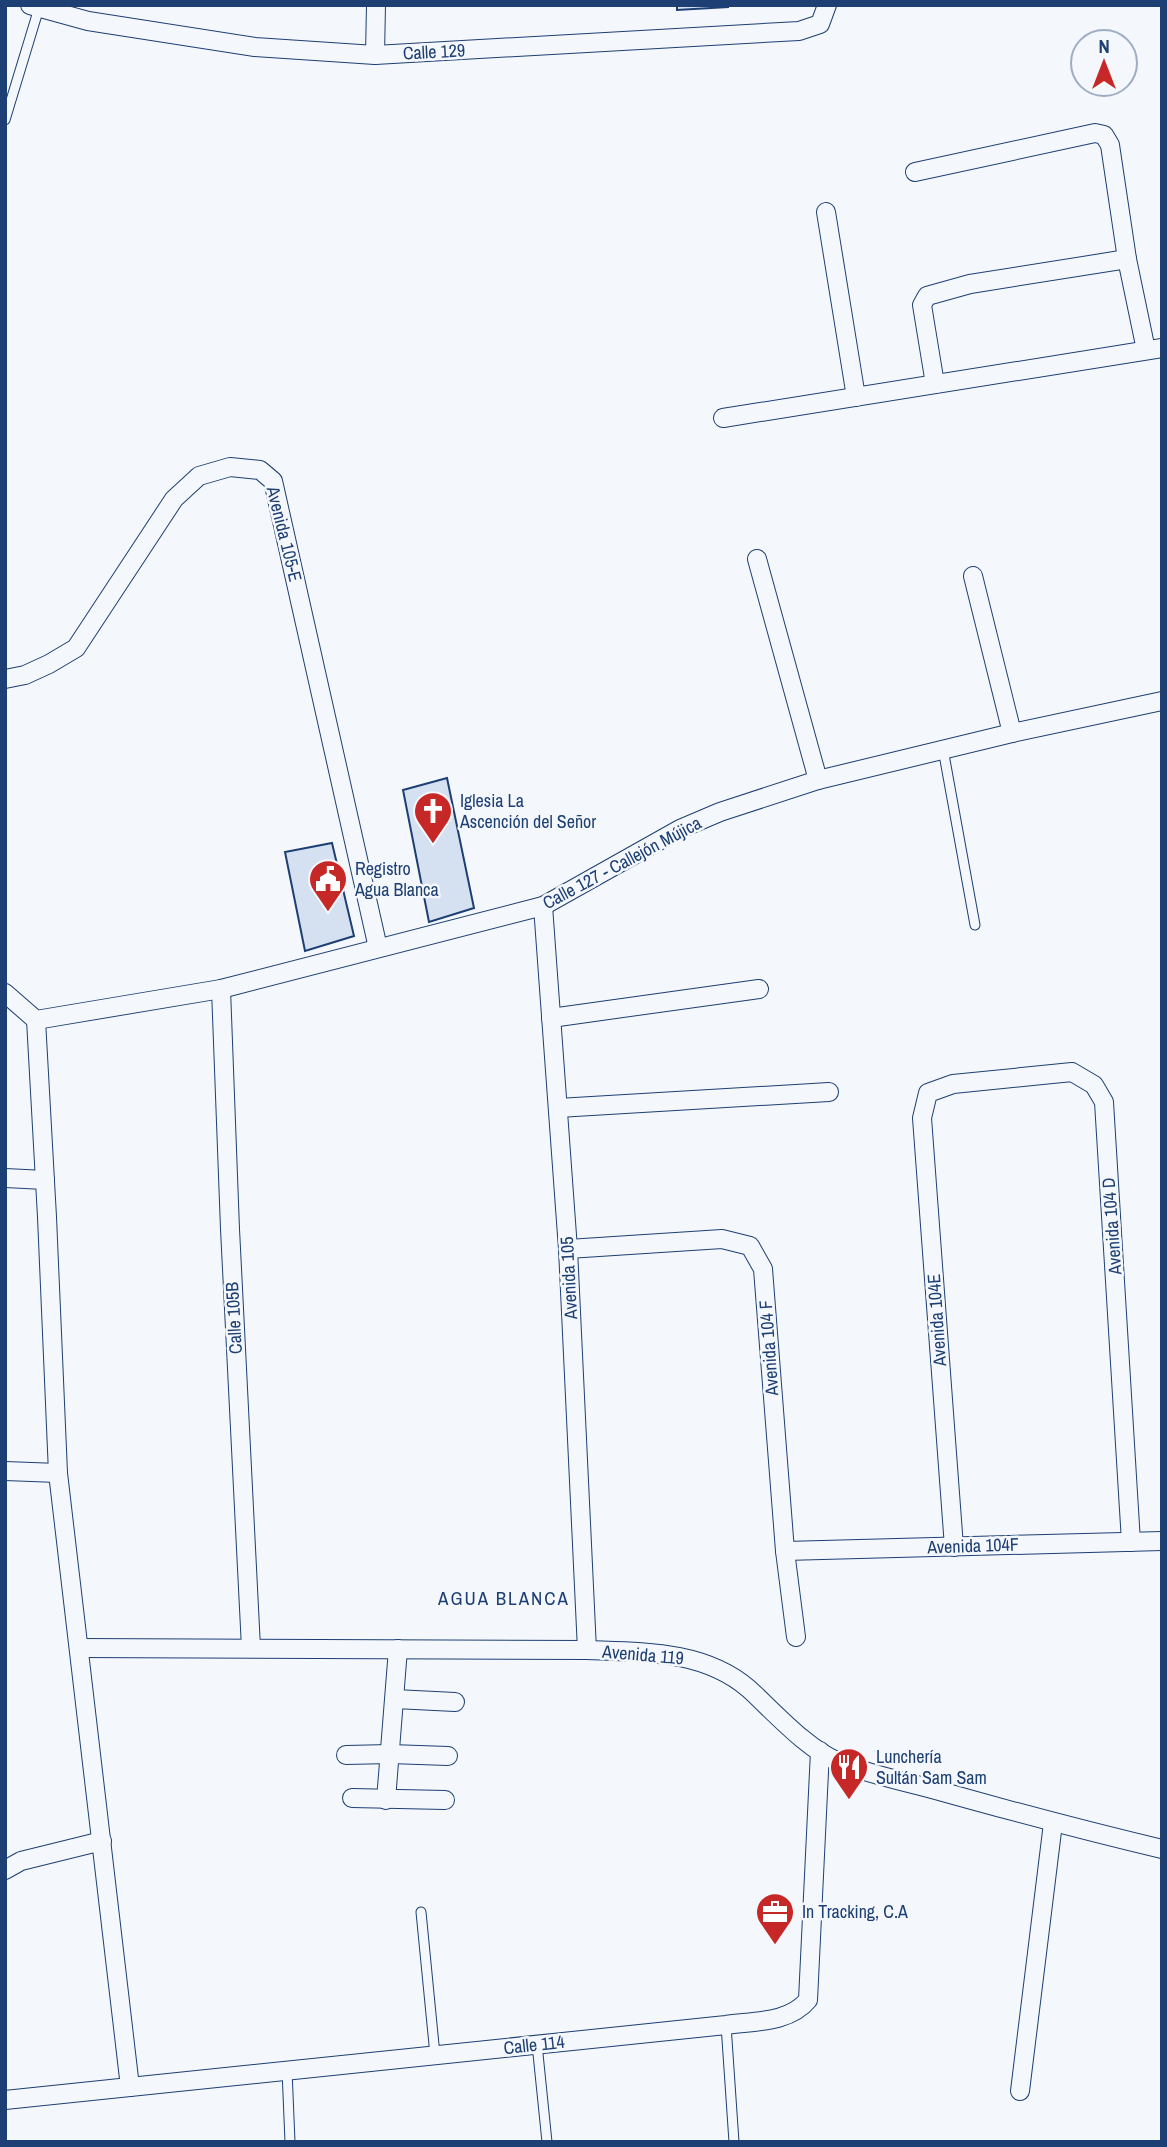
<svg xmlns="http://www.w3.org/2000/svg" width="1167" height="2147" font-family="'Archivo Narrow',sans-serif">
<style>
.building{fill:#d5e0f0;stroke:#1d3f73;stroke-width:2}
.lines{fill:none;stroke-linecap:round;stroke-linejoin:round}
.service-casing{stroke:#1d3f73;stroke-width:11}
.minor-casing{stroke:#1d3f73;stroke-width:20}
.service{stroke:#f4f7fb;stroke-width:9}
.minor{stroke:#f4f7fb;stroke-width:18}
.labels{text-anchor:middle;stroke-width:5;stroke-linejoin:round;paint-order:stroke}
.street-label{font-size:18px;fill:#1d3f73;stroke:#f4f7fb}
.poi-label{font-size:18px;fill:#1d3f73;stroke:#f4f7fb;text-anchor:start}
.neighbourhood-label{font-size:19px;letter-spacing:2px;fill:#1d3f73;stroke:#f4f7fb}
</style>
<rect width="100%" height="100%" fill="#f4f7fb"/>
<g class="building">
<path d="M677,5h51v2l-51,3z"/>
<path d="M447,778l27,130 -45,14 -26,-132z"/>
<path d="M332,843l22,93 -49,15 -20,-99z"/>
</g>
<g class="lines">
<defs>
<g id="service">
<path d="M5,120l34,-112"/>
<path d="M943,749l32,176"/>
<path d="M421,1912l14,143"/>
<path d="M726,2025l8,117"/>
<path d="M537,2044l10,98"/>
<path d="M287,2070l3,72"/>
</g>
<g id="minor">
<path d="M30,5l58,16 167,26 120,8 424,-24 21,-7 7,-19"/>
<path d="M375,55l1,-50"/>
<path d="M915,172l180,-39 9,2 6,10 17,114 19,91"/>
<path d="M826,212l30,185"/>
<path d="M935,384l-13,-79 5,-9 43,-12 157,-25"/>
<path d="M723,418l439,-70"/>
<path d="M757,559l61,221"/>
<path d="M973,576l39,157"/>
<path d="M5,679l20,-4 24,-11 27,-16 98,-149 25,-23 31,-9 30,3 13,11 105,467"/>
<path d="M543,906l25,343 19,401"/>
<path d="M221,989l9,240 21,419"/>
<path d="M5,993l31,27 185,-31 322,-83 137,-77 40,-17 98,-32 194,-47 150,-32"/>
<path d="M551,1018l208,-29"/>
<path d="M36,1020l11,197 11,256 72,614"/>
<path d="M558,1108l271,-16"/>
<path d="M5,1178l40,2"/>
<path d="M568,1249l154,-10 28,7 13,23 22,282 11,86"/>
<path d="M5,1471l53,2"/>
<path d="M954,1547l-32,-429 6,-25 25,-9 119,-12 22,13 10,17 27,440"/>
<path d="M785,1551l377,-10"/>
<path d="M79,1648l508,2c55,2 117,0 162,39 25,23 59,61 90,73 31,13 65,19 97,28 75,21 150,41 226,59"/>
<path d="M395,1699l60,3"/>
<path d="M346,1755l44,-1 58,2"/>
<path d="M352,1798l93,2"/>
<path d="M386,1800l12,-151"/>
<path d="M5,1870l16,-9 81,-20"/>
<path d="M1020,2091l33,-268"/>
<path d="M5,2100l721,-75c28,-4 63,-2 82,-25l12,-249"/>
</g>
</defs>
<use href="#service" class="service-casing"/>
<use href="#minor" class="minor-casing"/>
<use href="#service" class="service"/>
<use href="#minor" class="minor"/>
</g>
<defs>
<symbol id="church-pin" viewBox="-11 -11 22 30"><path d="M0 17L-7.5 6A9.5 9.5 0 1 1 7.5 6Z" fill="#c62828" stroke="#f4f7fb"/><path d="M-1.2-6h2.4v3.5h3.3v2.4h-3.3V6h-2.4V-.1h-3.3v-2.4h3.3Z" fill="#fff"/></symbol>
<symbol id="civic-pin" viewBox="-11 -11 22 30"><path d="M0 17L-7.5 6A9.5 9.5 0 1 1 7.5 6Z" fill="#c62828" stroke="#f4f7fb"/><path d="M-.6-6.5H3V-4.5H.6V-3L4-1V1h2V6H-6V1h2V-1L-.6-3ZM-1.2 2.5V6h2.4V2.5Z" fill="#fff"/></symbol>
<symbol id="restaurant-pin" viewBox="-11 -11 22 30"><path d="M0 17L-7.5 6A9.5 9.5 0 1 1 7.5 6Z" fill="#c62828" stroke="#f4f7fb"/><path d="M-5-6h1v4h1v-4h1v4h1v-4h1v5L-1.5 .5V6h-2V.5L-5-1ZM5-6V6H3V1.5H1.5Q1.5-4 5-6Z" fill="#fff"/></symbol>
<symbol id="office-pin" viewBox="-11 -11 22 30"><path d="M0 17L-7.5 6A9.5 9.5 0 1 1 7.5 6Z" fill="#c62828" stroke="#f4f7fb"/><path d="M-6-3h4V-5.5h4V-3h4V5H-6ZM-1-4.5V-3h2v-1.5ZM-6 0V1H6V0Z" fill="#fff"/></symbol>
</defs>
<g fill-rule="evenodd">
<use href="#church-pin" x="411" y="789" width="44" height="60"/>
<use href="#civic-pin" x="306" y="857" width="44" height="60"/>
<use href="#restaurant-pin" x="827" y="1745" width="44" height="60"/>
<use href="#office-pin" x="753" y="1890" width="44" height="60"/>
</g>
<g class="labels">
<g class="street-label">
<text transform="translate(434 52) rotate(-3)" y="6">Calle 129</text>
<text transform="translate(284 534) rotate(76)" y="6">Avenida 105-E</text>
<text transform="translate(622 863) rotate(-28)" y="6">Calle 127 - Callejón Mújica</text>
<text transform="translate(1112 1226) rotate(-94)" y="6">Avenida 104 D</text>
<text transform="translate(569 1278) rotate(-93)" y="6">Avenida 105</text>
<text transform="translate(234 1318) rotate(-93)" y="6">Calle 105B</text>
<text transform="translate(937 1320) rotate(-94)" y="6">Avenida 104E</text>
<text transform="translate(769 1348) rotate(-94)" y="6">Avenida 104 F</text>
<text transform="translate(973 1546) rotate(-2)" y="6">Avenida 104F</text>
<text transform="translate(643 1655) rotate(5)" y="6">Avenida 119</text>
<text transform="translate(534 2045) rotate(-6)" y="6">Calle 114</text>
</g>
<g class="poi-label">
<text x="460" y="807">Iglesia La<tspan x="460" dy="21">Ascención del Señor</tspan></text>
<text x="355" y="875">Registro<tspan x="355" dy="21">Agua Blanca</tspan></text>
<text x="876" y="1763">Lunchería<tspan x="876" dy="21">Sultán Sam Sam</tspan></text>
<text x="802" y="1918">In Tracking, C.A</text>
</g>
<g class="neighbourhood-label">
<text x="504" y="1605">AGUA BLANCA</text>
</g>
</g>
<rect width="1167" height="2147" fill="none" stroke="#1d3f73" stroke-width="14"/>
<g transform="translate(1104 63)"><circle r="33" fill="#f4f7fb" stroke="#9eadc5" stroke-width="2"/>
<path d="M0-5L12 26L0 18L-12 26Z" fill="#c62828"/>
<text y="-10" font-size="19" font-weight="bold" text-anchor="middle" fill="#1d3f73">N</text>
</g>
</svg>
